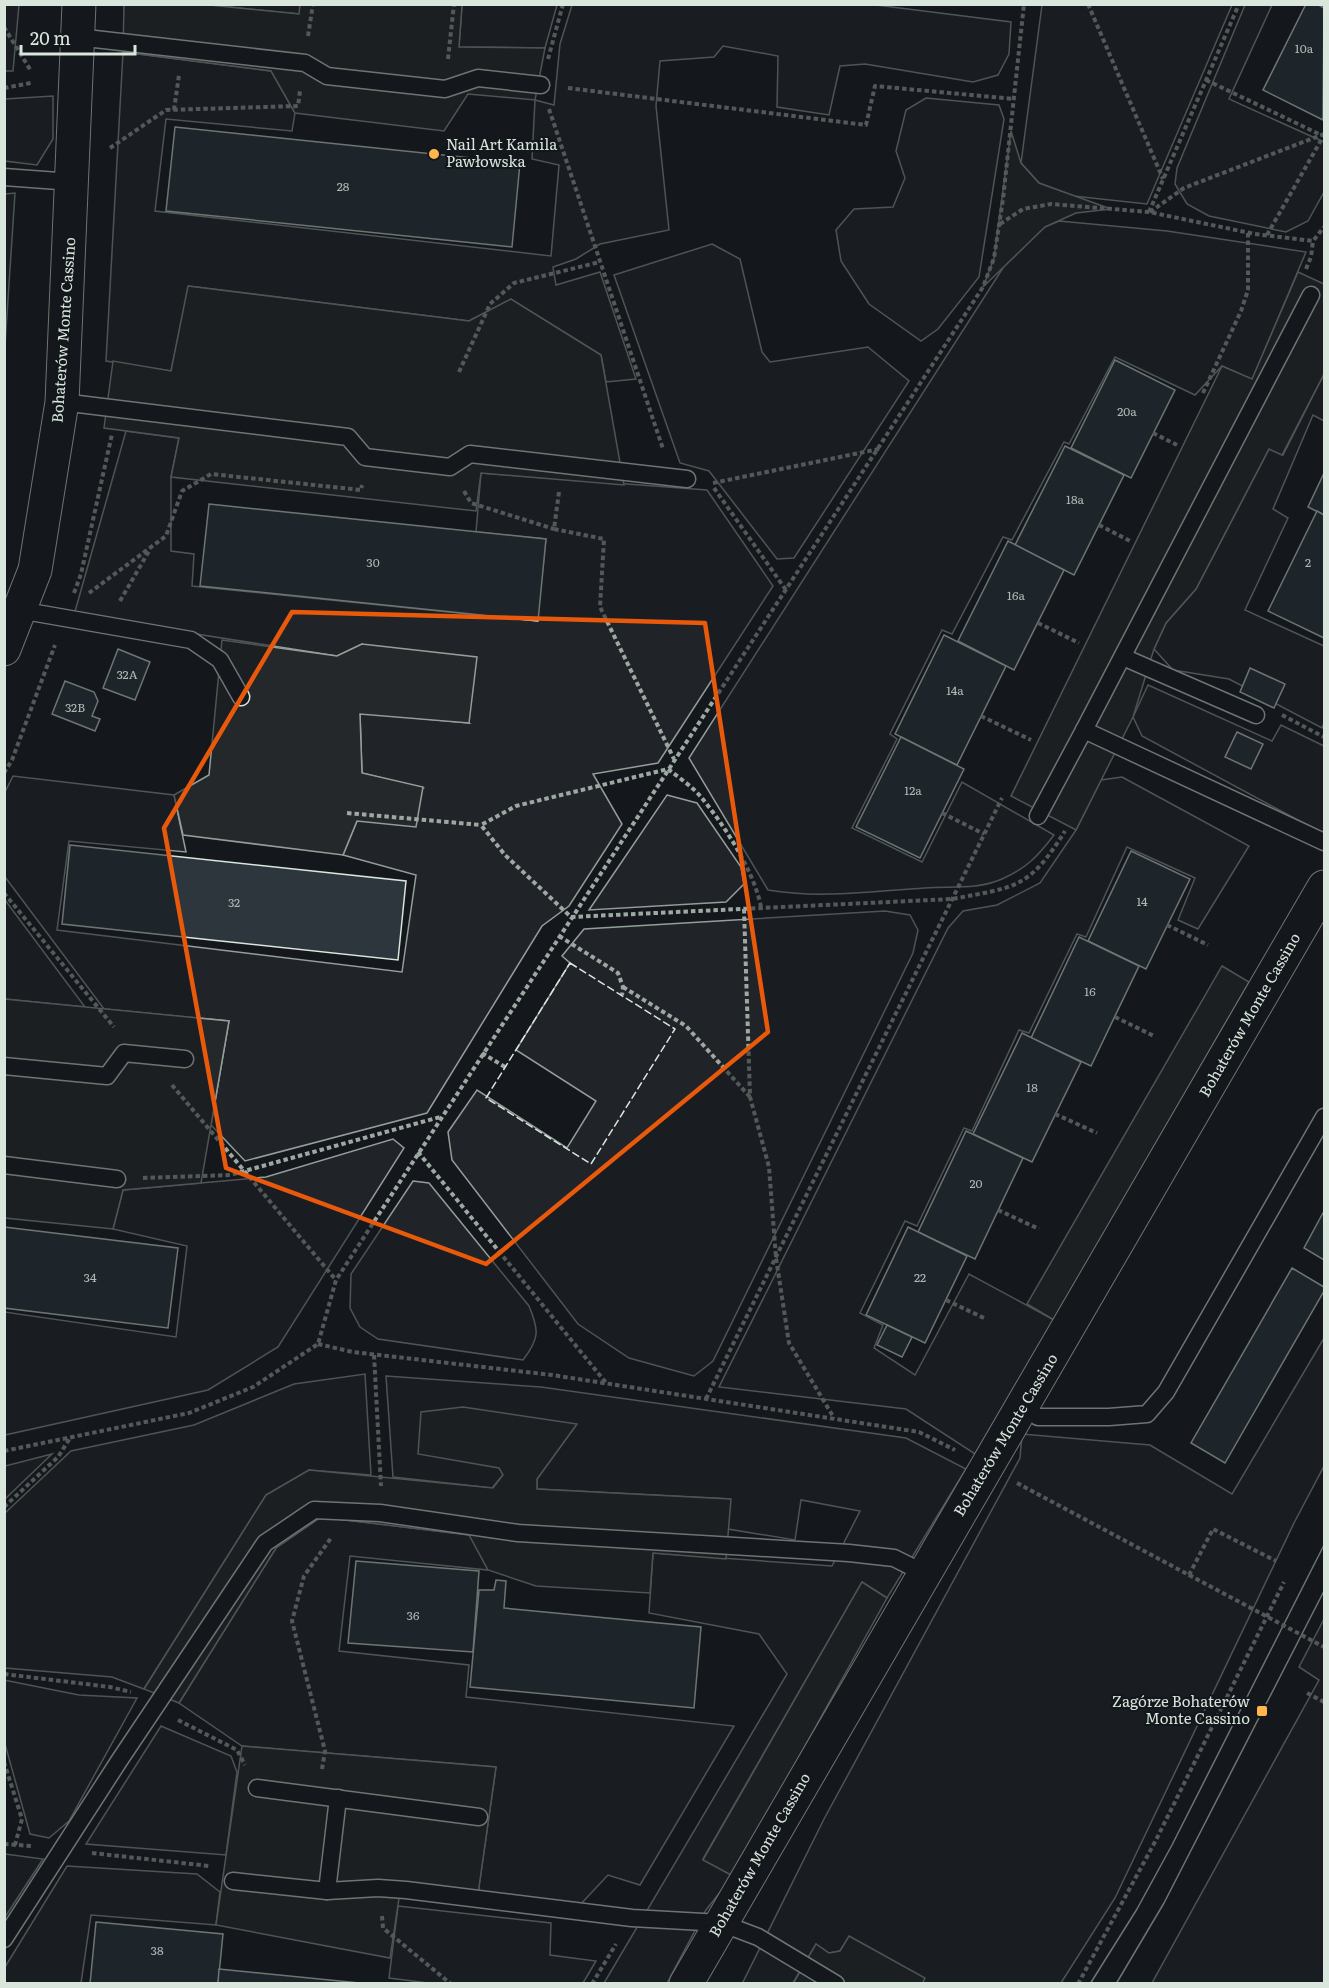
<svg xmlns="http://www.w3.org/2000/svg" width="1329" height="1988" font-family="Literata,serif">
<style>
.green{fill:#202428;stroke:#939e99;stroke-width:1.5}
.parking{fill:#24282b;stroke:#939e99;stroke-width:1.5}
.building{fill:#2c363c;stroke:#d8e6dc;stroke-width:1.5}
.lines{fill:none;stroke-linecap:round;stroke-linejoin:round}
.service-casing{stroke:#d8e6dc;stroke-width:19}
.minor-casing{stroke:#d8e6dc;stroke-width:35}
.path{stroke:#9da8a2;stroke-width:4;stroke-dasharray:4.5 3;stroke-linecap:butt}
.service{stroke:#14181c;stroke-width:16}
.minor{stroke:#14181c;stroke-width:33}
.tram{stroke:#d8e6dc;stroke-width:1.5}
.path-bridge{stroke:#9da8a2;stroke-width:4;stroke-dasharray:4.5 3;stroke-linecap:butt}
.fence{stroke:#d8e6dc;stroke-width:1.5;stroke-dasharray:8 3;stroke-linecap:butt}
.marked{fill:none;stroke:#e8590c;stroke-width:4.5;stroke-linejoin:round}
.poi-dot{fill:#ffb74d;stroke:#14181c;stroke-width:2}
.labels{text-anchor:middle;stroke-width:4.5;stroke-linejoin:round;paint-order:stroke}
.number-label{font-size:12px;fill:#adbab4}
.poi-label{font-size:15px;fill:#d8e6dc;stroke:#14181c;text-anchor:start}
.street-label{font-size:15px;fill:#d8e6dc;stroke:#14181c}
</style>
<rect width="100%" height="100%" fill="#14181c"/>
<g class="green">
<path d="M5,4l14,1 -6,66h-8z"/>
<path d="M868,4l143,18 -2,32 -11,21 -25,7 -108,-18 -25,2 -11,49 -52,-8 1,-51 -55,-10 -9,11 -54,4 -4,45 13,124 -69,14 -24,15 -23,8 3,18 44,-13 36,107 -30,3 -5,-27 -90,-56 -42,22 -280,-35 -18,85 -65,-10 17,-309 148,19 24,42 -3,18 -126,-12 -11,92 396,45 8,-91 -27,-6 3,-59 19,5 6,-61 12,-39z"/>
<path d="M209,5h91v9z"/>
<path d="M462,5h95l-12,43 -86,-1z"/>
<path d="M1042,5h190l-85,199 -74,-8 -34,-13 -18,-20z"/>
<path d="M1245,5h27l-43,94 95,43v50l-16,29 -22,11 -77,-16 -22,-12 -12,-20 2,-16z"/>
<path d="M53,96v43l-16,26 -32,-4v-62z"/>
<path d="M926,98l73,7 5,14 -25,158 -41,52 -17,12 -52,-37 -28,-43 -5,-31 18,-21 39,-2 12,-29 -9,-27 10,-41z"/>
<path d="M15,193l-10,152v7v-158z"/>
<path d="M1059,221l108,10 139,21 -54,128 -30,-14 -27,29 -80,-38 -46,87 -5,-2 -52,98 -9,-3 -51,97 -10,-4 -52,104 7,5 -45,89 70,34 40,-80 92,53c-16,21 -27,33 -52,44 -25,11 -51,7 -77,9 -52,3 -105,11 -157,2l-79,-132 319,-498 36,-33z"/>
<path d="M712,244l28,15 22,93 8,10 98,-15 41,34 -115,177 -17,1 -68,-88 -29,-8 -66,-188z"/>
<path d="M1324,374v47l-11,-6 -40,94 15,9 -43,92 79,36v77l-2,5 -93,-49 -56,-9 -19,-21 12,-26 30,-34 73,-140 14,6z"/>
<path d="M126,431l53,7 -8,39v74l23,3 -2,32 345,35 9,-82 -70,-7 5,-59 226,17 66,96 -115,177 -65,11 29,50 -53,82 -27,20 -115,187 -182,48 -34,-36 18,-104 -125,-12 -99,-132v-85l8,-16 161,19 12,57 -117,-11 -12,89 345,42 14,-97 -73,-20 14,-34 66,-33 -61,-15 -2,-60 109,10 -107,-79 -25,12 -263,-41z"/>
<path d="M1148,685l124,56 9,-16 43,21v84l-2,2 -26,-13 -154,-83 -9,-19z"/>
<path d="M1122,777l127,69 -51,83 -20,-9 17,-42 -68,-31 -41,90 -9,-3 -48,99 -10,-3 -47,101 -8,-3 -47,98 -12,-5 -45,92 23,12 -9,23 41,27 54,-101 85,46 -79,134 -69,-45 -187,-22 229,-459 15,-17 34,-6 43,-22 36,-53 25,-50z"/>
<path d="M667,795l30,8 44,64 3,17 -18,18 -137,8z"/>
<path d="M4,900h1l80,107 -80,-8z"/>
<path d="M885,911l25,4 8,15 -5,23 -200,408 -19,15 -65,-18 -51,-34 -126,-164 -4,-28 29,-42 90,58 29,-47 -80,-51 54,-87 -8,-7 22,-27z"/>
<path d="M393,1139l11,9 -126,199 -70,43 -203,45v-123l171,25 11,-91 -74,-17 10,-39 143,-13z"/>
<path d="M413,1181l16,2 100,123c10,24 11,32 -6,54l-145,-21 -18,-12 -10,-19 1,-34z"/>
<path d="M1324,1338v128l-30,57 -179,375 -54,85h-139l2,-4 -75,-42 -9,14 -11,2 -13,-9 -23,39 -51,1 82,-165 196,-361 2,-24 128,11 82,49z"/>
<path d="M365,1374l6,101 -62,-5 -43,25 -122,194 -32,-12 -107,-9v-155l66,-62 123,-26 100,-41z"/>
<path d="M386,1376l155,11 365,51 60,31 -79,129 -25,-16 -159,277 30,17 -27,34 -39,73h-63l183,-309 -28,-40 -110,-21 4,-60 179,13 28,-55 -59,-11 -6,40 -67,-11 2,-30 -193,-10v-10l39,-54 -76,43 3,7 -11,13 -99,-11z"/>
<path d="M52,1454l-47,45v-33z"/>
<path d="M321,1517l149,18 18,35 -138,-14 -11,95 130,14 -3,32 268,29 -94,159 -32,-10 -30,32 -100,-13 18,-127 -254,-21 -63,-43 97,-155z"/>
<path d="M1324,1619v364h-172l167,-303 -20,-13z"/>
<path d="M4,1680l75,15 58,3 -68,123 -20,17 -19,-4 -25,-90z"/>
<path d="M161,1726l70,30 6,16 -11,83 -140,-11z"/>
<path d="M5,1854l38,5 -38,58 -1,-63z"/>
<path d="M67,1866l130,8 23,18 -4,33 -125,-10 -10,68h-76v-16z"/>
<path d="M398,1906l153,17 -1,32 46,6 -13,22 -147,1 -47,-6z"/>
</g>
<g class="parking">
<path d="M124,4l85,1 90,9 1,-9h162l-3,42 86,1 -10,52 -67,-6 -24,37 -149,-18 -24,-42 -148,-19z"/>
<path d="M1011,131l10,32 18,20 72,26 -35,4 -31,14 -62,60 11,-29z"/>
<path d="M1298,272l26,12v90l-42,81 -13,-6 -73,140 -30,34 -12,26 -21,68 -57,113 -65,-34 211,-430 30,13z"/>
<path d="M188,286l281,35 42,-22 90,56 23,130 -143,-12 -5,38 -305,-34 8,-39 -75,-10 9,-67 58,10z"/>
<path d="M222,640l115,16 25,-12 115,13 -8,66 -109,-9 2,59 61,14 -7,40 -59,-6 -14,34 -160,-20 -9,-40 35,-20z"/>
<path d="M1222,966l27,16 -195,338 -27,-16z"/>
<path d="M4,999l225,22 -28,162 -78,7 -10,39 -108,-11z"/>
<path d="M463,1407l114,17 -40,55v10l194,10 -5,60 -73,-6 -3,40 -114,-7 -48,-16 -19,-35 -148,-18 -45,31 -97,155 -35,-14 122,-194 43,-25 184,18 10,-13 -4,-7 -81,-14 3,-42z"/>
<path d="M862,1582l25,16 -154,278 -30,-16z"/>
<path d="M242,1746l254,21 -18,127 -77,-9 -11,73 -174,-33z"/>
<path d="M849,1936l76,42 -3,6h-129l23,-40 13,9 11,-2z"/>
</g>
<g class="building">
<path d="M1306,4h11l7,4 -1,112 -60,-30z"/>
<path d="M175,127l345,36 -8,84 -346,-36z"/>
<path d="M1115,360l60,30 -44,88 -60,-30z"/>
<path d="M1065,446l59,29 -50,100 -59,-30z"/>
<path d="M1324,473v42l-16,-8z"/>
<path d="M209,504l337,35 -8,82 -338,-35z"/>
<path d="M1317,511l7,4v123l-56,-27z"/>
<path d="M1008,541l56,29 -50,100 -56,-29z"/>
<path d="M944,635l62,31 -49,99 -62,-31z"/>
<path d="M118,649l32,13 -15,38 -32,-12z"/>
<path d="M1250,668l35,16 -11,24 -34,-16z"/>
<path d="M65,681l29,11 4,9 -6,15 8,3 -5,12 -43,-17z"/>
<path d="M1237,732l26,12 -12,25 -26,-12z"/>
<path d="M901,737l63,32 -44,89 -64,-31z"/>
<path d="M70,845l336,36 -8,79 -336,-36z"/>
<path d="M1131,851l59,28 -44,90 -58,-28z"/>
<path d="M1079,937l60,29 -48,100 -60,-28z"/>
<path d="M1022,1033l59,29 -49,100 -59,-28z"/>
<path d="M966,1131l57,27 -48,101 -57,-27z"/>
<path d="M1324,1211v49l-20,-12z"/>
<path d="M4,1227l174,21 -10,80 -164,-20z"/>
<path d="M908,1227l59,29 -42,87 -59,-28z"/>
<path d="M1292,1268l32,19v4l-99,172 -34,-20z"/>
<path d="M887,1325l25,12 -10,20 -25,-12z"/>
<path d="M356,1561l123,10 -6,81 -125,-9z"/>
<path d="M496,1580l10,1 -2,27 197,19 -7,81 -224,-21 9,-97h15z"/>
<path d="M96,1922l127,12 -5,50h-128z"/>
<path d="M219,1969l151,15h-152z"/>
</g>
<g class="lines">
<defs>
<g id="service">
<path d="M77,37l228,26 22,13 118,13 33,-11 63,7"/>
<path d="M4,177l68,5"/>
<path d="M1311,295l-227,435 240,112"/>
<path d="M62,402l286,35 17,20 85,10 20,-13 217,25"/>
<path d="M19,610l172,30 29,20 21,37"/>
<path d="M1123,657l133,58"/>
<path d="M1038,816l46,-86"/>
<path d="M4,1066l103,10 17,-23 61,6"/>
<path d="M4,1165l113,14"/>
<path d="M1023,1408l15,9h71l38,-3 19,-22 158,-275"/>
<path d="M257,1788l222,29"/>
<path d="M233,1881l94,10 51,-3 28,2 226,28 89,5 37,14 78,47"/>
<path d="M327,1891l11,-93"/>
<path d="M4,1939l115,-178 146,-218 49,-33 66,3 138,20 331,20 45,5 30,15"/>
</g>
<g id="minor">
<path d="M4,649l31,-79 27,-168 17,-398"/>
<path d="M686,1984l638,-1097"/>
</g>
</defs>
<use href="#service" class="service-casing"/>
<use href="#minor" class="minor-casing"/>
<g class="path">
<path d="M1088,4l75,175"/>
<path d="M4,27l27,44"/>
<path d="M308,36l5,-32"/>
<path d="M448,59l6,-55"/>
<path d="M548,59l15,-55"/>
<path d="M1206,80l115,55"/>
<path d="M4,88l27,-5"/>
<path d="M568,88l298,37 9,-39 139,13"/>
<path d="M549,109l114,340"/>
<path d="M174,110l5,-35"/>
<path d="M110,148l56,-38 132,-4 2,-15"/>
<path d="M1149,212l90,-208"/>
<path d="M1150,212l34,-24 140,-54"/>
<path d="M1000,224l23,-15 28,-5 98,8 106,22 58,7 11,-14"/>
<path d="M1267,235l57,-100"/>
<path d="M1306,269l5,-12 2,-16"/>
<path d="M459,372l31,-68 24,-21 86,-21"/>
<path d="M1203,393l38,-82 7,-21v-57"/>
<path d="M1153,433l24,12"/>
<path d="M713,483l166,-34"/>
<path d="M714,488l72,102"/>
<path d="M464,491l7,12 83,26"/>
<path d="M559,492l-5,37 50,10 -4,68 74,152"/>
<path d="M1099,525l31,16"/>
<path d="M74,593l7,-19 31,-140"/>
<path d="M89,593l77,-57 16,-45 29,-17 150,16 1,-5"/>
<path d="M120,601l29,-50"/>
<path d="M1038,623l41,20"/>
<path d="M1282,715l42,22"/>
<path d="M981,716l50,24"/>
<path d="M4,773l8,-13 43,-115"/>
<path d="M347,813l134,12"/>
<path d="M942,813l42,21"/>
<path d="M4,893l110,134"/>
<path d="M761,907c-7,-36 -36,-81 -60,-110 -9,-11 -22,-19 -33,-28l-152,37 -35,19 24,30 66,62 381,-18c64,-12 77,-10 113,-68"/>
<path d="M744,909l6,188 19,70 7,91 13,85 45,75"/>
<path d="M1167,925l41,20"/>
<path d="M559,936l59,37 5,14 -1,8"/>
<path d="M623,987l63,39 64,71"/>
<path d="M1115,1017l39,19"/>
<path d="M482,1053l23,14"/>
<path d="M172,1085l164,195"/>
<path d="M1055,1114l42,19"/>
<path d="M418,1152l189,232"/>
<path d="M143,1178l87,-3 210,-58"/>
<path d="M998,1210l41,19"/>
<path d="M946,1300l40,19"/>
<path d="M318,1344l35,8 199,23 367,57 36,18"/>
<path d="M374,1355l7,131"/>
<path d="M706,1399l296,-601"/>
<path d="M4,1451l185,-38 64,-26 65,-43 18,-64 647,-993 11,-29 9,-59 21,-195"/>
<path d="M1017,1483l172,92 24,-46 63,32"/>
<path d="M4,1507l54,-50 12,-19"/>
<path d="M4,1674l106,13 21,5"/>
<path d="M1307,1693l17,9"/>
<path d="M178,1720l59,30 8,15"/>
<path d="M4,1762l18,57 -7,26"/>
<path d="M322,1769l3,-18 -33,-130 12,-45 27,-38"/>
<path d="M4,1844l27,2"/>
<path d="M92,1853l117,13"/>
<path d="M382,1916l1,12 68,56"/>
<path d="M592,1984l24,-40"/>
<path d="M1078,1984l78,-144 128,-258"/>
</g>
<use href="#service" class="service"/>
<use href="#minor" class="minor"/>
<g class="tram">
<path d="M1090,1984l47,-75 35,-64 152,-300"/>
<path d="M1116,1984l48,-81 160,-312"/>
</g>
<path class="path-bridge" d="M1189,1575l135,72"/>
<path class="fence" d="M570,963l105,66 -84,135 -105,-66z"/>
</g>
<path d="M0 0H1329V1988H0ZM292,612l413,11 63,409 -282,232 -260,-96 -62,-340z" fill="#14181c" fill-opacity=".55" fill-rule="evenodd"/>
<path class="marked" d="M292,612l413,11 63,409 -282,232 -260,-96 -62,-340z"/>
<g class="poi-dot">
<circle cx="434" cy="154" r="6"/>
<rect x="1256" y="1705" width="12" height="12" rx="3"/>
</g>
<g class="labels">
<g class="number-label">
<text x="1304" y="53">10a</text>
<text x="343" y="191">28</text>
<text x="1127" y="416">20a</text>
<text x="1075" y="504">18a</text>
<text x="373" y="567">30</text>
<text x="1308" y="567">2</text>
<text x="1016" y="600">16a</text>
<text x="127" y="679">32A</text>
<text x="955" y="695">14a</text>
<text x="75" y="712">32B</text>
<text x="913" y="795">12a</text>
<text x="1142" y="906">14</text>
<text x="234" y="907">32</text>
<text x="1090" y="996">16</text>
<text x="1032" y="1092">18</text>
<text x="976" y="1188">20</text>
<text x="90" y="1282">34</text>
<text x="920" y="1282">22</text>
<text x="413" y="1620">36</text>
<text x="157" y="1955">38</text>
</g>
<g class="poi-label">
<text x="446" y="150">Nail Art Kamila<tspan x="446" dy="17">Pawłowska</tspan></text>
<text x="1250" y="1707" text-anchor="end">Zagórze Bohaterów<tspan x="1250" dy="17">Monte Cassino</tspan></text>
</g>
<g class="street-label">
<text transform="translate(64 330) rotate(-86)" y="5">Bohaterów Monte Cassino</text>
<text transform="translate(1250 1015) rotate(-60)" y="5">Bohaterów Monte Cassino</text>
<text transform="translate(1006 1435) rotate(-59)" y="5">Bohaterów Monte Cassino</text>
<text transform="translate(760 1855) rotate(-60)" y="5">Bohaterów Monte Cassino</text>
</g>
</g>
<rect width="1329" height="1988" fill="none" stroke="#d8e6dc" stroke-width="12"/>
<path d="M21 45v9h114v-9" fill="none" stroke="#d8e6dc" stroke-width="3"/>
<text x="30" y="45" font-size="18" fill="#d8e6dc" stroke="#14181c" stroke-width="4.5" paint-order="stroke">20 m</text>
</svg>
